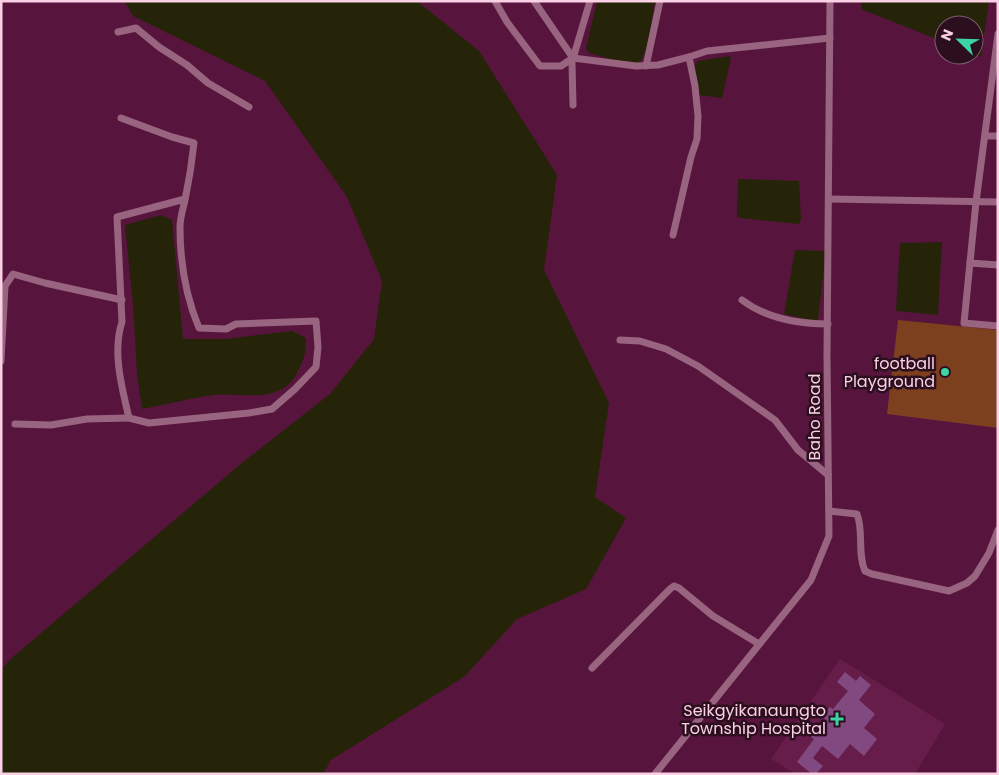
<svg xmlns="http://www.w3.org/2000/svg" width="999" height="775" font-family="Poppins,sans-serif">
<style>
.built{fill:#661d4a}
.green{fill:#7d401e}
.water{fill:#252408}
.building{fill:#814980}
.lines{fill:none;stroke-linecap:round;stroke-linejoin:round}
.street{stroke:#98647f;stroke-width:7}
.poi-dot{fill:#3bd4a4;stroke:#2c0f1f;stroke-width:2}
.labels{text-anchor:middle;stroke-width:5;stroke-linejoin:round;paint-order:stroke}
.poi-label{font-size:16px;fill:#fad0e4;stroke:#2c0f1f;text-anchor:end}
.street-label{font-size:16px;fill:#fad0e4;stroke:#2c0f1f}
</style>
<rect width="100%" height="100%" fill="#57153d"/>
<path class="built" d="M840,659l105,65 -30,50h-119l-25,-15z"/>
<path class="green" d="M898,320l100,10v98l-111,-14z"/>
<g class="water">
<path d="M124,1h293l62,50 78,124 -13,95 65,133 -14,94 31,21 -40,71 -69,30 -53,58 -133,83 -8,14h-322v-105l13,-13 229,-194 87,-68 44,-55 8,-58 -35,-84 -82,-116 -132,-65z"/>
<path d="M597,1h58c-3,16 -6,57 -19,65l-47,-13 -3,-5z"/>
<path d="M862,1h127l-8,56 -7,-3v-29h-30v17l-83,-33z"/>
<path d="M730,56l1,2 -9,40 -24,-3 -3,-29 2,-5z"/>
<path d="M738,179l61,2 2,39 -2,4 -59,-6 -3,-2z"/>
<path d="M161,215l11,5 11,119h42l67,-8 14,7c-1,19 -1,20 -10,37 -18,30 -54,17 -82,20 -25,3 -48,10 -72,14l-5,-35 -4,-69 -8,-80z"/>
<path d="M942,242l-4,73 -42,-4 4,-68z"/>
<path d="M795,250l31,1 -8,69h-8l-26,-6z"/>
</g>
<path class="building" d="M845,672l11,9 4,-5 11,9 -12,15 16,14 -11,14 13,11 -13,17 -14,-12 -12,15 -16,-13 -9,12 10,8 -7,8h-4l-15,-12 17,-23 -3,-2 15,-17 -4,-3 8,-10 3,2 15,-18 -11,-9z"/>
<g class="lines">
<g class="street">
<path d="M495,1l12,21 33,44h21l12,-8 63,8 22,-1 31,-8"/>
<path d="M534,1l39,57"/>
<path d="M118,32l18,-4 23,19 28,18 21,18 41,24"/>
<path d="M998,34l-22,168 -12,121 34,3"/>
<path d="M646,66l14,-65"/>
<path d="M573,105l-1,-43 18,-61"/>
<path d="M121,118l51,19 22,6c-2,19 -5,38 -9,57 -2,9 -5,18 -5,27 0,33 6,70 19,101l27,1 10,-5 80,-3 2,26 -2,20 -21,22 -23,20 -23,4 -100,10 -20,-5c-7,-30 -17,-66 -7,-96l-5,-105 68,-18"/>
<path d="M985,136h13"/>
<path d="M830,199l168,3"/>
<path d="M673,235l18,-78 6,-18 1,-23 -3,-30 -6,-29 18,-6 123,-13"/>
<path d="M970,263l28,2"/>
<path d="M742,300c24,18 56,24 86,24"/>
<path d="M620,340l20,1 26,8 32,17 77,54 23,30 30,25"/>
<path d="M1,361l4,-75 8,-12 32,9 77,17"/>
<path d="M15,424l36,1 36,-6 42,-1"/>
<path d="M829,511l28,3c7,18 0,39 8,57l7,3 77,17 18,-8 8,-7 14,-23 9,-23"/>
<path d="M592,668l78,-79 4,-3 5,2 34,28 46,28"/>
<path d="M655,774l156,-194 18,-44 -2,-181 3,-354"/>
</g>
</g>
<g class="poi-dot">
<circle cx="945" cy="372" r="5"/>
<path d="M834.5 711.5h5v5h5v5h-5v5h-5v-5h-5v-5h5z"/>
</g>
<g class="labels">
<g class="poi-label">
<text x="935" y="369">football<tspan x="935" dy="18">Playground</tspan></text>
<text x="826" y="716">Seikgyikanaungto<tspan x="826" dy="18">Township Hospital</tspan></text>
</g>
<g class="street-label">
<text transform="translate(814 417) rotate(-90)" y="6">Baho Road</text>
</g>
</g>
<rect width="999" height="775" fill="none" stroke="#fad0e4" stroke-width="5"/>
<g transform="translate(959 40) rotate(293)"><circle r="24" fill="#2c0f1f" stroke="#7e5c6e"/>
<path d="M0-4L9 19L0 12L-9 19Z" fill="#3bd4a4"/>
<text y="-8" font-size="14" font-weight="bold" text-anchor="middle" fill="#fad0e4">N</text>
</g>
</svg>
